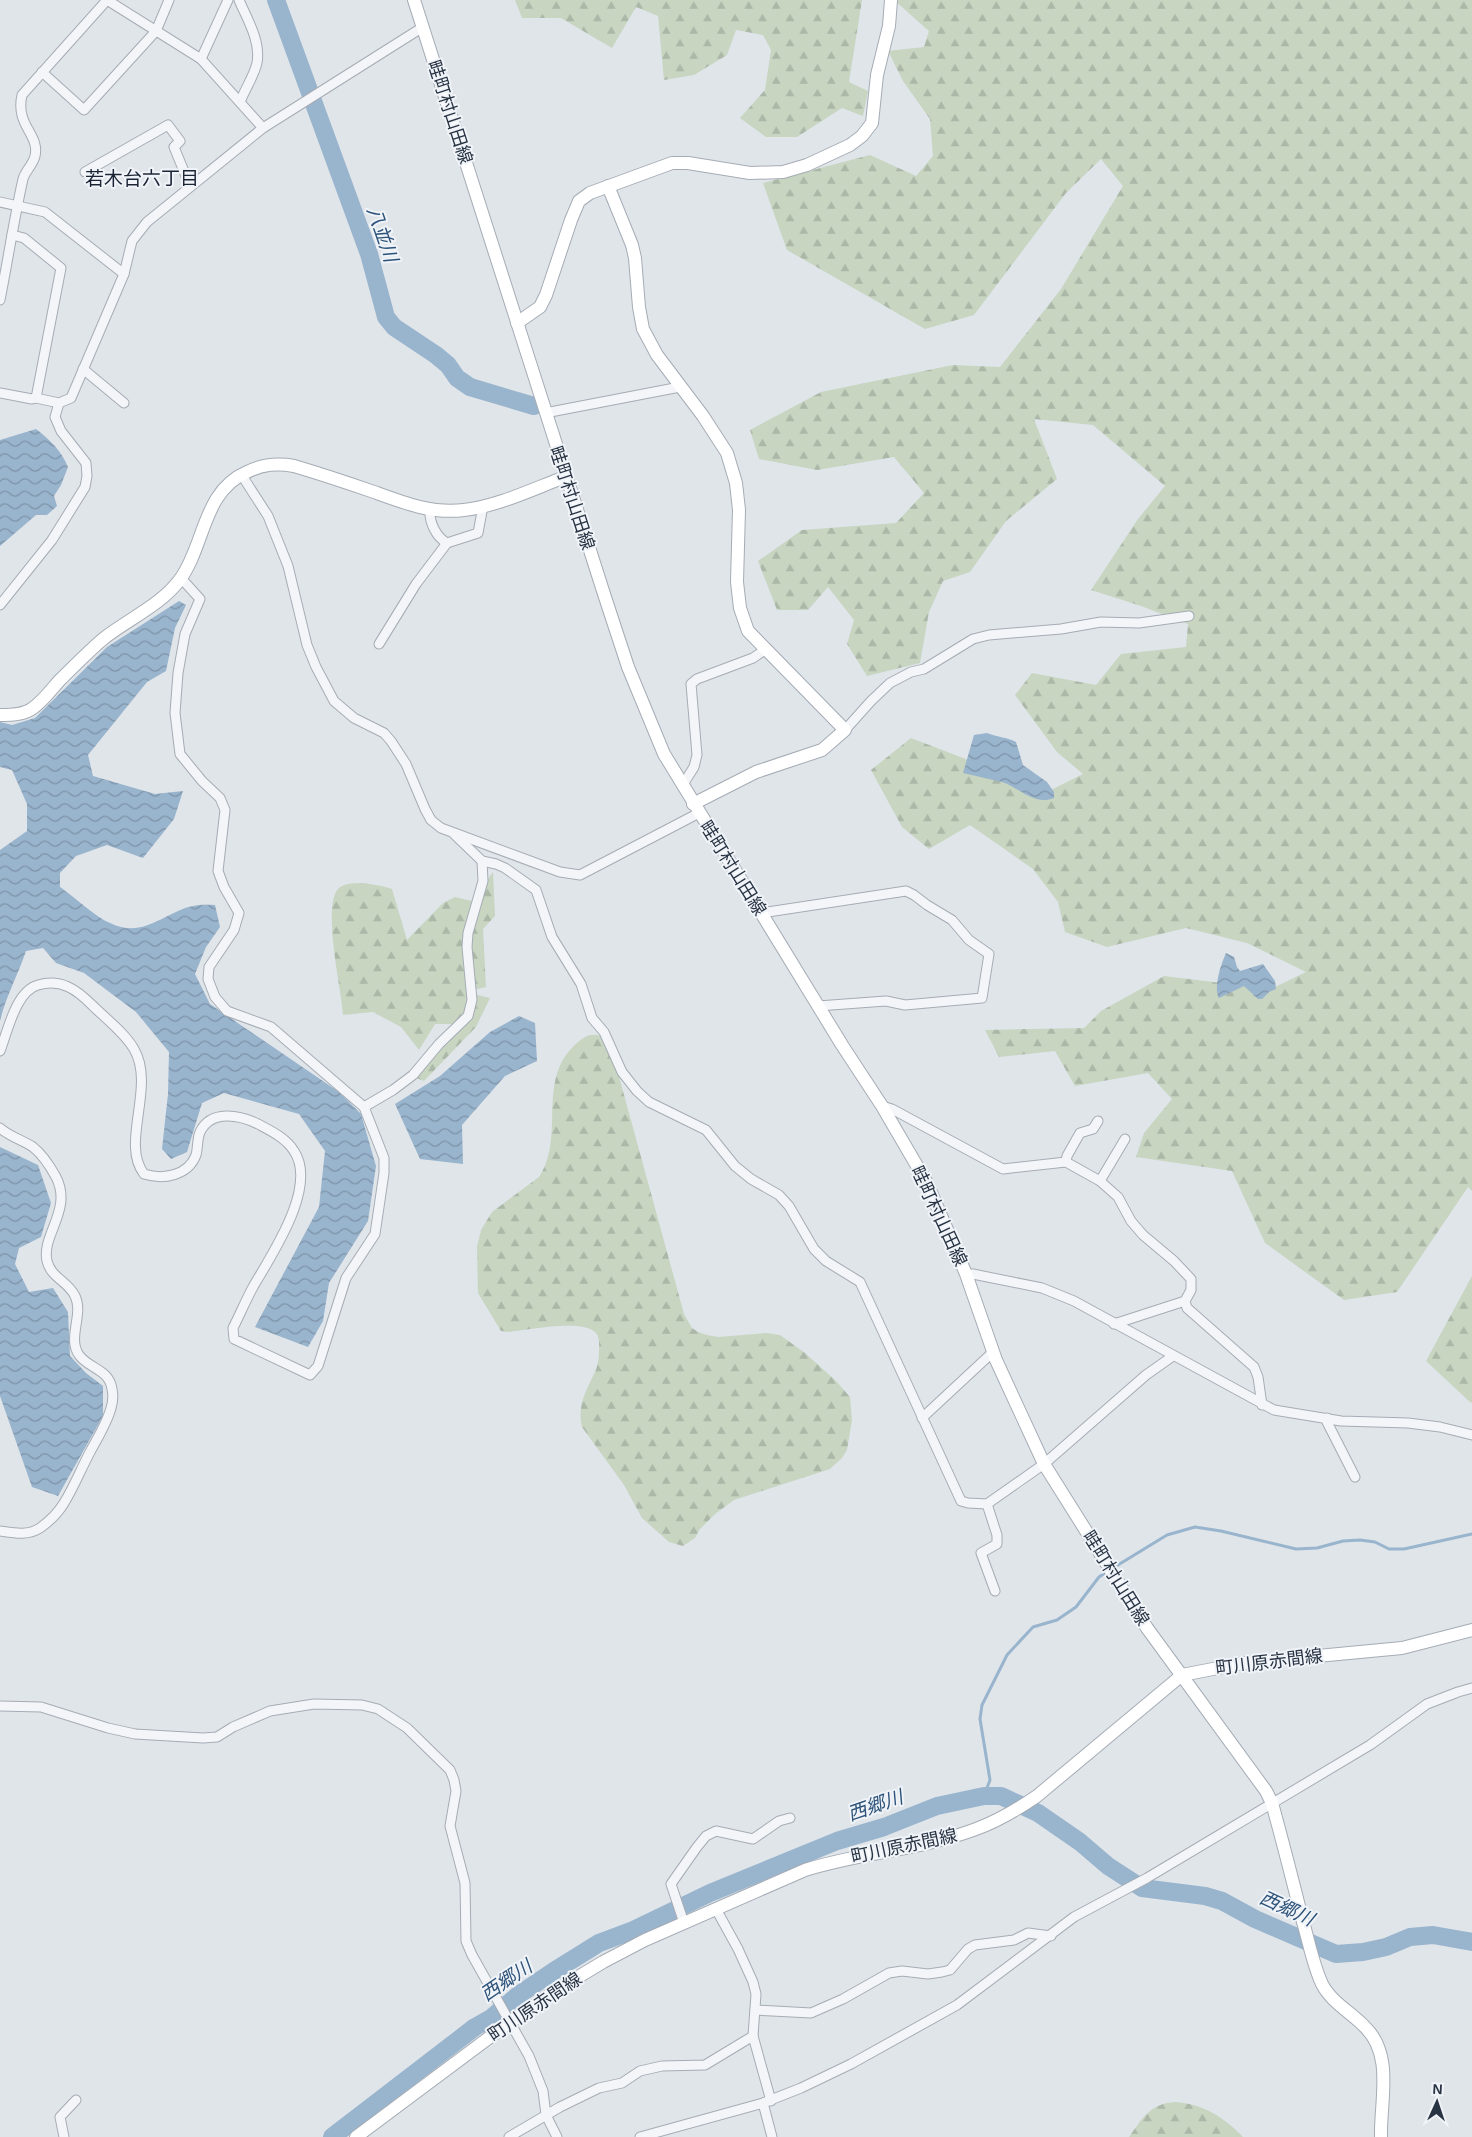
<svg xmlns="http://www.w3.org/2000/svg" width="1472" height="2137" font-family="Arial,'Noto Sans JP',sans-serif">
<style>
.forest{fill:url(#forest-firs)}
.water{fill:url(#water-waves)}
.lines{fill:none;stroke-linecap:round;stroke-linejoin:round}
.stream{stroke:#99b4cd;stroke-width:3}
.river{stroke:#99b4cd;stroke-width:18}
.street-casing{stroke:#a5acb5;stroke-width:11}
.secondary-casing{stroke:#a5acb5;stroke-width:14}
.street{stroke:#f4f5f8;stroke-width:9}
.secondary{stroke:#fff;stroke-width:12}
.labels{text-anchor:middle;stroke-width:4;stroke-linejoin:round;paint-order:stroke}
.street-label{font-size:18px;fill:#283343;stroke:#f0f4f8}
.neighbourhood-label{font-size:19px;fill:#1a2434;stroke:#f0f4f8}
.water-label{font-size:19px;font-style:italic;fill:#2e537a;stroke:#f0f4f8}
</style>
<defs>
<pattern id="forest-firs" width="22" height="20" patternUnits="userSpaceOnUse" patternTransform="scale(1.25)"><rect width="22" height="20" fill="#c7d5c1"/><path d="M5 1l3.5 6h-7zM16 11l3.5 6h-7z" fill="#abb7a7"/></pattern>
<pattern id="water-waves" width="16" height="10" patternUnits="userSpaceOnUse" patternTransform="scale(1.25)"><rect width="16" height="10" fill="#99b4cd"/><path d="M0 5q4-4 8 0t8 0" fill="none" stroke="#7d93a8"/></pattern>
</defs>
<rect width="100%" height="100%" fill="#e0e5ea"/>
<g class="forest">
<path d="M515,0h347l-13,82 19,9 -5,25 -21,-8 -45,29h-31l-26,-19 25,-28 6,-40 -8,-15 -27,-5 -9,25 -33,20 -30,5 -6,-64 -22,-9 -24,41 -51,-30h-39z"/>
<path d="M894,0h578v1191l-4,-4 -71,105 -53,8 -79,-57 -33,-72 -96,-14 8,-24 28,-34 -24,-26 -73,13 -20,-35 -56,6 -14,-27 99,-2 17,-17 63,-35 107,13 35,-17 -59,-29 -61,-15 -79,19 -42,-15 -7,-30 -25,-33 -63,-44 -41,24 -27,-22 -31,-57 40,-32 138,53 34,-17 -26,-22 -42,-57 17,-22 64,12 25,-31 65,-7 2,-23 -47,-18 -50,-16 47,-71 27,-33 -72,-61 -59,-6 23,60 -51,42 -36,51 -27,9 -14,31 -9,51 -53,13 -20,-32 7,-24 -26,-33 -20,23h-31l-19,-49 44,-31 94,-7 28,-30 -30,-36 -77,13 -58,-11 -9,-29 71,-38 132,-27 47,2 61,-78 62,-103 -22,-27 -35,34 -92,122 -49,14 -138,-79 -24,-67 107,-28 46,21 17,-20 -3,-37 -27,-38 -15,-30 36,-4 5,-16z"/>
<path d="M493,872l2,44 -12,13 3,58 -22,5 26,6 -14,29 -52,54 -13,-5 45,-52h-21l-16,26 -18,-23 -28,-15 -30,3c-1,-24 -22,-111 -4,-127 10,-9 42,-3 53,1l15,51 36,-37 12,-6 17,4z"/>
<path d="M590,1035h8l9,6 8,21 69,252 8,14 6,4 9,3 11,2 48,-4 14,2 25,18 31,28 14,16 2,23 -5,30 -5,8 -12,11 -96,31 -19,14 -15,15 -5,9 -12,8 -14,-4 -27,-24 -18,-33 -42,-58c-5,-22 4,-36 13,-55 3,-6 4,-15 4,-22 0,-7 1,-13 -4,-18 -14,-13 -68,-2 -87,0l-7,-1 -23,-38 -1,-46 4,-17 11,-18 47,-35c26,-38 -1,-93 32,-128 6,-6 10,-11 19,-14z"/>
<path d="M1472,1276v126l-1,1 -45,-42z"/>
<path d="M1175,2102c28,2 49,15 68,35h-114c14,-19 20,-33 46,-35z"/>
</g>
<g class="water">
<path d="M36,429c14,11 25,21 32,38l-7,18 -7,11 3,10 -10,9h-11l-36,31v-106z"/>
<path d="M179,601l7,4 -11,23 -9,43 -19,11 -59,73 5,21 62,18 28,-3 -9,28 -31,39 -36,-13 -31,11 -16,17v14c13,9 37,31 50,36 27,13 44,-1 68,-12 12,-6 24,-7 37,-6l5,22 -14,20 -11,27 15,30 129,88 22,22 15,52 -8,55 -39,62 -6,38 -15,26 -53,-20 64,-120 6,-56 -26,-37 -75,-21 -22,10 -15,49 -16,7 -9,-10 6,-55 1,-42 -33,-40 -52,-39 -28,-10 -13,-15 -17,3c-8,24 -20,45 -26,70v-171l27,-19v-27l-15,-34 -12,-3v-45l12,3 23,-7 72,-71z"/>
<path d="M987,733c10,4 19,4 29,9l7,23 24,17 7,10v6c-20,8 -34,-10 -52,-16 -13,-3 -26,-6 -39,-9l11,-38z"/>
<path d="M1226,953l8,4 3,10 3,4 23,-7 12,17 1,8 -7,3 -7,7h-4l-14,-13 -25,12c-6,-10 2,-34 7,-45z"/>
<path d="M519,1016l16,7 2,38 -32,15 -43,49 1,39 -43,-5 -25,-55 45,-28 50,-44z"/>
<path d="M0,1147l38,18 13,38 -10,34 -22,11 -4,16 14,28 24,-4 15,24 2,44 16,17 17,13v30l-45,80 -26,-9 -32,-91z"/>
</g>
<g class="lines">
<g class="stream">
<path d="M1113,1568l54,-33 28,-8 26,4 75,18 21,-1 26,-7 17,-1 15,2 14,7h15l68,-15"/>
<path d="M984,1796l6,-16 -10,-61 2,-14 25,-50 26,-28 24,-7 19,-13 23,-30 9,-6"/>
</g>
<g class="river">
<path d="M276,0l93,254 17,63 8,10 42,28 12,10 9,13 13,9 64,19"/>
<path d="M332,2137l143,-110 16,-9 26,-22 37,-25 45,-28 32,-12 79,-38 127,-52 47,-14 53,-21 47,-10h17l37,17 42,29 28,24 34,22 63,8 17,5 33,18 81,35 27,-2 23,-5 24,-10 23,-2 39,7"/>
</g>
<defs>
<g id="street">
<path d="M107,0l94,59 62,69"/>
<path d="M239,0c8,19 22,41 18,63 -3,13 -12,26 -17,39"/>
<path d="M201,59l27,-59"/>
<path d="M42,72l42,38 72,-79 13,-31"/>
<path d="M85,172l83,-47 12,16 -6,6 16,39"/>
<path d="M0,202l45,10 79,62"/>
<path d="M0,300c8,-40 14,-81 23,-121 2,-8 10,-14 12,-23 5,-22 -20,-30 -13,-61l85,-95"/>
<path d="M83,369l41,34"/>
<path d="M0,393l32,6 4,-1 25,-130 -37,-30 -12,-3"/>
<path d="M36,398l23,5 12,-5 53,-124 8,-33 15,-19 116,-94 160,-101"/>
<path d="M545,413l135,-26"/>
<path d="M241,474l27,42 20,50 19,79 9,22 18,34 20,17 30,15 7,8 15,23 19,45 6,11 10,8 119,44 20,3 119,-62"/>
<path d="M430,510c-1,12 6,27 17,33l31,-10 5,-27"/>
<path d="M0,605l52,-65 33,-53 2,-11 -1,-13 -25,-32 -6,-14 4,-14"/>
<path d="M379,644l37,-60 31,-41"/>
<path d="M845,730l26,-29 19,-18 21,-11 13,-3 49,-30 16,-4 72,-6 40,-7 38,1 50,-7"/>
<path d="M682,786l12,-19 3,-12 -6,-71 6,-5 56,-21 13,-9"/>
<path d="M454,834l28,27 14,3 9,4 31,22 16,47 29,47 11,34 12,14 18,40 15,19 12,11 57,28 29,36 16,13 28,16 10,11 25,43 12,12 34,21 101,219 7,2 19,1 57,-40 102,-89 27,-19"/>
<path d="M761,913l145,-22 8,4 13,10 25,15 17,20 20,14 -7,44 -77,7 -19,-4 -68,5"/>
<path d="M0,1051c8,-21 16,-60 38,-66 23,-7 39,5 54,20 14,14 32,27 42,44 22,38 -14,94 10,125 19,6 44,2 52,-19 2,-7 1,-16 4,-23 11,-23 40,-17 58,-8 13,7 28,14 36,27 24,36 -22,103 -41,136 -7,13 -13,27 -20,41l1,11 76,36 8,-9 28,-88 29,-44 9,-61v-15l-20,-51 -93,-80 -44,-16 -12,-14 -7,-18 1,-12 25,-37 5,-17 -15,-26 -6,-16 7,-61 -5,-12 -18,-17 -22,-27 -5,-41 3,-40 7,-39 15,-35 -19,-21"/>
<path d="M882,1106l10,3 111,60 63,-7 34,19 18,16 13,24 12,14 31,26 17,18v11l-6,11 2,7 67,59 4,10 4,28"/>
<path d="M364,1107l29,-17 20,-15 26,-31 29,-28 4,-16 -5,-53 1,-14 15,-52 -1,-20"/>
<path d="M0,1128c9,8 22,12 33,19 10,8 17,19 23,30 17,33 -15,58 -9,84 4,17 21,20 28,35 9,18 -8,42 4,59 10,14 30,14 33,34 1,5 1,13 -1,19 -4,15 -14,31 -21,44 -9,17 -16,35 -26,51 -6,10 -14,18 -24,25 -12,8 -26,5 -40,3"/>
<path d="M1066,1162l1,-6 13,-23 13,-4 5,-8"/>
<path d="M1100,1181l25,-42"/>
<path d="M966,1274h7l69,14 32,13 200,109 67,11 67,2 32,4 32,8"/>
<path d="M1114,1324l71,-23"/>
<path d="M922,1418l71,-66"/>
<path d="M1327,1418v4l28,55"/>
<path d="M987,1504l10,31v9l-16,9 14,38"/>
<path d="M0,1706l41,1 67,21 27,6 68,4 14,-1 16,-10 37,-16 44,-7 48,1 16,4 29,19 43,42 4,10 2,11 -6,35 15,57 1,58 6,14 57,101 14,35 3,24 11,22"/>
<path d="M716,1909l22,40 15,33 3,12 -3,42 18,65"/>
<path d="M684,1923l-13,-39 26,-37 9,-11 10,-5 37,8 26,-18 11,-3"/>
<path d="M755,2010l56,3 32,-14 46,-26 13,-2 26,3 14,-2 8,-2 18,-21 7,-4 39,-5 14,-7 23,3"/>
<path d="M763,2103l9,34"/>
<path d="M64,2137l-4,-20 16,-17"/>
<path d="M509,2137l51,-30 39,-19 23,-5 18,-12 22,-5 43,-1 48,-29"/>
<path d="M640,2137l123,-34 38,-15 50,-24 106,-59 117,-88 73,-39 223,-133 57,-41 31,-12 14,-4"/>
</g>
<g id="secondary">
<path d="M414,0l190,594 24,73 36,87 178,291 40,61 45,77 39,91 30,86 48,104 103,164 119,163 6,12c11,40 21,79 31,119 6,20 10,43 19,62 9,18 30,29 43,43 29,28 15,74 16,110"/>
<path d="M608,186l24,59 3,13 4,49 4,22 14,26 46,61 24,37 9,30 3,27 -2,72 3,26 8,23 97,99 -23,20 -66,22 -63,32"/>
<path d="M517,323l23,-16 6,-12 25,-75 8,-19 11,-8 82,-30h16l62,10 33,-1 24,-7 43,-20 12,-9 10,-13 5,-48 12,-49 2,-26"/>
<path d="M0,715c10,0 24,0 33,-7 10,-7 18,-18 26,-27 14,-14 29,-29 44,-42 25,-20 59,-34 78,-61 24,-34 22,-87 66,-106 16,-8 30,-9 47,-6 27,8 54,17 80,26 30,11 58,22 90,18 34,-4 69,-21 101,-33"/>
<path d="M356,2137l154,-115 45,-31 48,-29 42,-22 160,-70c56,-18 116,-20 171,-41 22,-8 42,-20 61,-33l145,-121 62,-12 158,-15 70,-18"/>
</g>
</defs>
<use href="#street" class="street-casing"/>
<use href="#secondary" class="secondary-casing"/>
<use href="#street" class="street"/>
<use href="#secondary" class="secondary"/>
</g>
<g class="labels">
<g class="street-label">
<text transform="translate(450 112) rotate(72)" y="6">畦町村山田線</text>
<text transform="translate(572 498) rotate(72)" y="6">畦町村山田線</text>
<text transform="translate(733 868) rotate(58)" y="6">畦町村山田線</text>
<text transform="translate(939 1216) rotate(65)" y="6">畦町村山田線</text>
<text transform="translate(1116 1578) rotate(58)" y="6">畦町村山田線</text>
<text transform="translate(1269 1662) rotate(-7)" y="6">町川原赤間線</text>
<text transform="translate(904 1846) rotate(-12)" y="6">町川原赤間線</text>
<text transform="translate(535 2007) rotate(-34)" y="6">町川原赤間線</text>
</g>
<g class="neighbourhood-label">
<text x="142" y="185">若木台六丁目</text>
</g>
<g class="water-label">
<text transform="translate(383 234) rotate(71)" y="7">八並川</text>
<text transform="translate(875 1805) rotate(-19)" y="7">西郷川</text>
<text transform="translate(1287 1908) rotate(25)" y="7">西郷川</text>
<text transform="translate(506 1980) rotate(-34)" y="7">西郷川</text>
</g>
</g>
<g transform="translate(1437 2102) rotate(3)" stroke="#f0f4f8" stroke-width="4" paint-order="stroke">
<path d="M0-4L9 19L0 12L-9 19Z" fill="#283343"/>
<text y="-8" font-size="14" font-weight="bold" text-anchor="middle" fill="#283343">N</text>
</g>
</svg>
